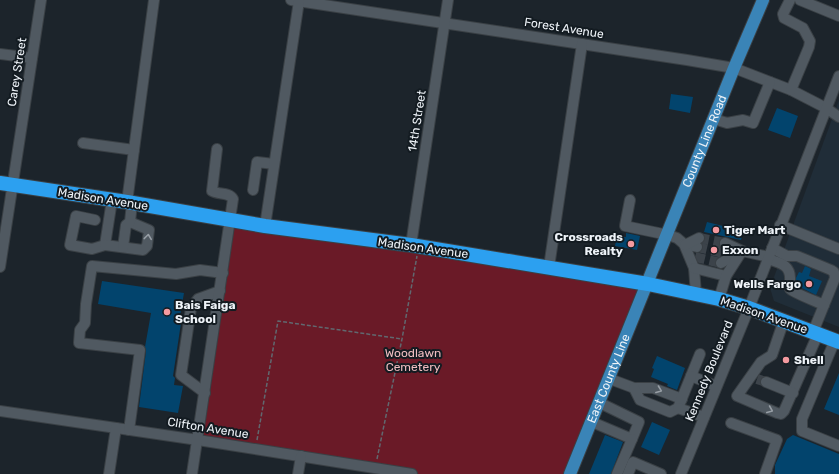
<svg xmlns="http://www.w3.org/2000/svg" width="839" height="474" font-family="Rubik,sans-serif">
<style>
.built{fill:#202d38}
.green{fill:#6a1a27}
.building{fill:#02446d}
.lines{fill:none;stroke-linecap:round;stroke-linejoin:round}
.minor-tunnel{stroke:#3c434a;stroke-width:10;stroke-dasharray:10 5;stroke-linecap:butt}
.minor-casing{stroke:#3a4045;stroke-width:12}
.major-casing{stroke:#3a4045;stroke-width:14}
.highway-casing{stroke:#3a4045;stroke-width:16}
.path{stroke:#61686f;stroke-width:1.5;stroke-dasharray:4 2;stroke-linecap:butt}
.minor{stroke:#505961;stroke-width:10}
.major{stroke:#3a84b7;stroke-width:12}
.highway{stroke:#2ca0f0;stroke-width:14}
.oneway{stroke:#979ea5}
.poi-dot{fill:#f49aa0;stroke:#131b21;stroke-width:1.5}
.labels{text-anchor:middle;stroke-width:4;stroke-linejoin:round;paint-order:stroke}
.street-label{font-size:12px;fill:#eef3f8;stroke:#131b21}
.poi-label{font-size:12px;font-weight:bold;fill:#eef3f8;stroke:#131b21;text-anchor:start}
.park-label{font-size:12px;fill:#f0bdc0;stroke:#131b21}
</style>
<rect width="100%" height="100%" fill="#1c242b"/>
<path class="built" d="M839,100v227l-65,-26 -4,-13z"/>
<path class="green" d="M230,220l418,64 -78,190h-158l-214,-34z"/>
<g class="building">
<path d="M671,94l22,3 -3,16 -21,-4z"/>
<path d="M777,108l21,8 -8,22 -22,-8z"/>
<path d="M707,222l36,9 -2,9 -37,-8z"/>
<path d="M626,233l14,3 -3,14 -22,-4 2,-10 9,1z"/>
<path d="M805,266l6,3 -2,7 13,5 -6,14 -20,-10v-7l3,-6 3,1z"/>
<path d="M102,281l82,12 -5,29 2,1 -8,53 2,2 -1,7 9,1 -5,27 -39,-6 7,-56 -1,-4 6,-34 -53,-9z"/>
<path d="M657,356l28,12 -8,22 -10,-4 1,-2 -17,-7 3,-8 -2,-1z"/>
<path d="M839,373v42l-15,-6z"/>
<path d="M652,422l18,8 -11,25 -18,-8z"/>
<path d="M605,435l18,7 -12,32h-22z"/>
<path d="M793,435l46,19v20h-64v-9l12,-26z"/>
</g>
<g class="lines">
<g class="minor-tunnel">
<path d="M699,238l26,5"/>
<path d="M697,247l26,6"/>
<path d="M695,257l26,6"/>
<path d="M757,379l9,3"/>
</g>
<defs>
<g id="minor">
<path d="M291,0l396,60 47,8 57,22 35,18 13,9"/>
<path d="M790,0l-7,14 1,4 19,10 7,13 -1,6 -18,43"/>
<path d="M800,0l39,16"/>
<path d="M0,54l32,4"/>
<path d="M714,119l13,4 16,-3 10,3 17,-41"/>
<path d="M83,143l51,7"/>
<path d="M253,190l4,-28 17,2"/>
<path d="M630,200l-5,26 43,9 9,3 7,6 13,3"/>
<path d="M127,202l27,-202"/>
<path d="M95,220l-19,-4 -6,29 22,4 13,-4 7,-45"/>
<path d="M780,225l59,24"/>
<path d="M265,226l34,-225"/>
<path d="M725,243l17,8 27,6"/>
<path d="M684,244l10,24 2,26"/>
<path d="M105,245l38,5 4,-4 2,-16 -19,-8"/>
<path d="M411,245l37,-245"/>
<path d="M685,245l14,-7"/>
<path d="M123,247l3,-22 4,-3 2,-19"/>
<path d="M772,248l15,8h10l34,14 3,2 1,6 -22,54"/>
<path d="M768,259c12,4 23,6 22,21 0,3 -2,6 0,9 3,4 28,13 34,16"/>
<path d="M721,263l19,-11"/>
<path d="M0,267l41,-267"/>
<path d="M549,267l33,-223"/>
<path d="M694,268l32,8"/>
<path d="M719,299l7,-23 16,-25"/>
<path d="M784,320l-12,35 -11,7 -24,34 40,17 4,1 3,-3 34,-77"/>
<path d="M835,340l-33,79v12l37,15"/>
<path d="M700,354l-9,22 25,10"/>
<path d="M610,379l24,9h19l29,11"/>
<path d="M766,382l27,11"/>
<path d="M634,388l6,12 30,12 8,-4 13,-32"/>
<path d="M205,393l-24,-18 10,-67 7,-9 22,-8"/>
<path d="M678,408l26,9"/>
<path d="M0,411l198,29 214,34"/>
<path d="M592,422l40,17 7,-17 -39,-19"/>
<path d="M731,423l46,17 -12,34"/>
<path d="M129,430l11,-80 -61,-7 1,-13 5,-7 1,-19 6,-38 84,8 24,-4 23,3"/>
<path d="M109,474l7,-46"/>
<path d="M192,474l41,-275c-4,-7 -14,-4 -21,-8l5,-42"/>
<path d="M298,474l3,-18"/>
<path d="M617,474l15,-35"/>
<path d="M628,474l5,-12 28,12"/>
<path d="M681,474l68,-166 90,-232"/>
</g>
<g id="major">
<path id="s1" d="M570,474l164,-406 29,-68"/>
</g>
<path id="highway" d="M0,183l127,19 138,24 146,19 237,39 71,15 30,9 90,34"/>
</defs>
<use href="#minor" class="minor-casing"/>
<use href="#major" class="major-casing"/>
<use href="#highway" class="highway-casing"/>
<g class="path">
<path d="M257,440l21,-119 124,18"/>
<path d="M377,459l25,-120 15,-83"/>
</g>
<use href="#minor" class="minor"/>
<use href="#major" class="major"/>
<use href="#highway" class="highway"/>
</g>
<defs><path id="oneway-chevron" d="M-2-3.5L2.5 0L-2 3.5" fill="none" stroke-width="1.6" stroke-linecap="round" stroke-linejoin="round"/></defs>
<g class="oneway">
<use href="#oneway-chevron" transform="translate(148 237) rotate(-83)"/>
<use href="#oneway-chevron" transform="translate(659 390) rotate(21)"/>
<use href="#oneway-chevron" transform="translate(770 410) rotate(23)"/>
</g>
<g class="poi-dot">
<circle cx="716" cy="230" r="4"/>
<circle cx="631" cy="244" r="4"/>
<circle cx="714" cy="250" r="4"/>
<circle cx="809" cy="284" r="4"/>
<circle cx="167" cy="312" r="4"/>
<circle cx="786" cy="360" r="4"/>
</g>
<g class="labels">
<g class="street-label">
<text transform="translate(564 28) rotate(9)" y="4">Forest Avenue</text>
<text transform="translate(17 72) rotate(-81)" y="4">Carey Street</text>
<text transform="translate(417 121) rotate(-81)" y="4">14th Street</text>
<text dy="4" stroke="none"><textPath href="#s1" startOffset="359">County Line Road</textPath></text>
<text transform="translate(103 199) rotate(9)" y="4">Madison Avenue</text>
<text transform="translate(423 248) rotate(8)" y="4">Madison Avenue</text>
<text transform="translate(764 315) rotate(19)" y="4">Madison Avenue</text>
<text transform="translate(709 371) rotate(-68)" y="4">Kennedy Boulevard</text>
<text dy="4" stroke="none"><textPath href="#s1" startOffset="103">East County Line</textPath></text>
<text transform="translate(208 428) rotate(9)" y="4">Clifton Avenue</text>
</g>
<g class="poi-label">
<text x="724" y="234">Tiger Mart</text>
<text x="623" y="241" text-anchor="end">Crossroads<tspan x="623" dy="14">Realty</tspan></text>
<text x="722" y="254">Exxon</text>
<text x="801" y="288" text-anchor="end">Wells Fargo</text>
<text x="175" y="309">Bais Faiga<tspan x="175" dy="14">School</tspan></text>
<text x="794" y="364">Shell</text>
</g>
<g class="park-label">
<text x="413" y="357">Woodlawn<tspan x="413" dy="14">Cemetery</tspan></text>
</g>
</g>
</svg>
